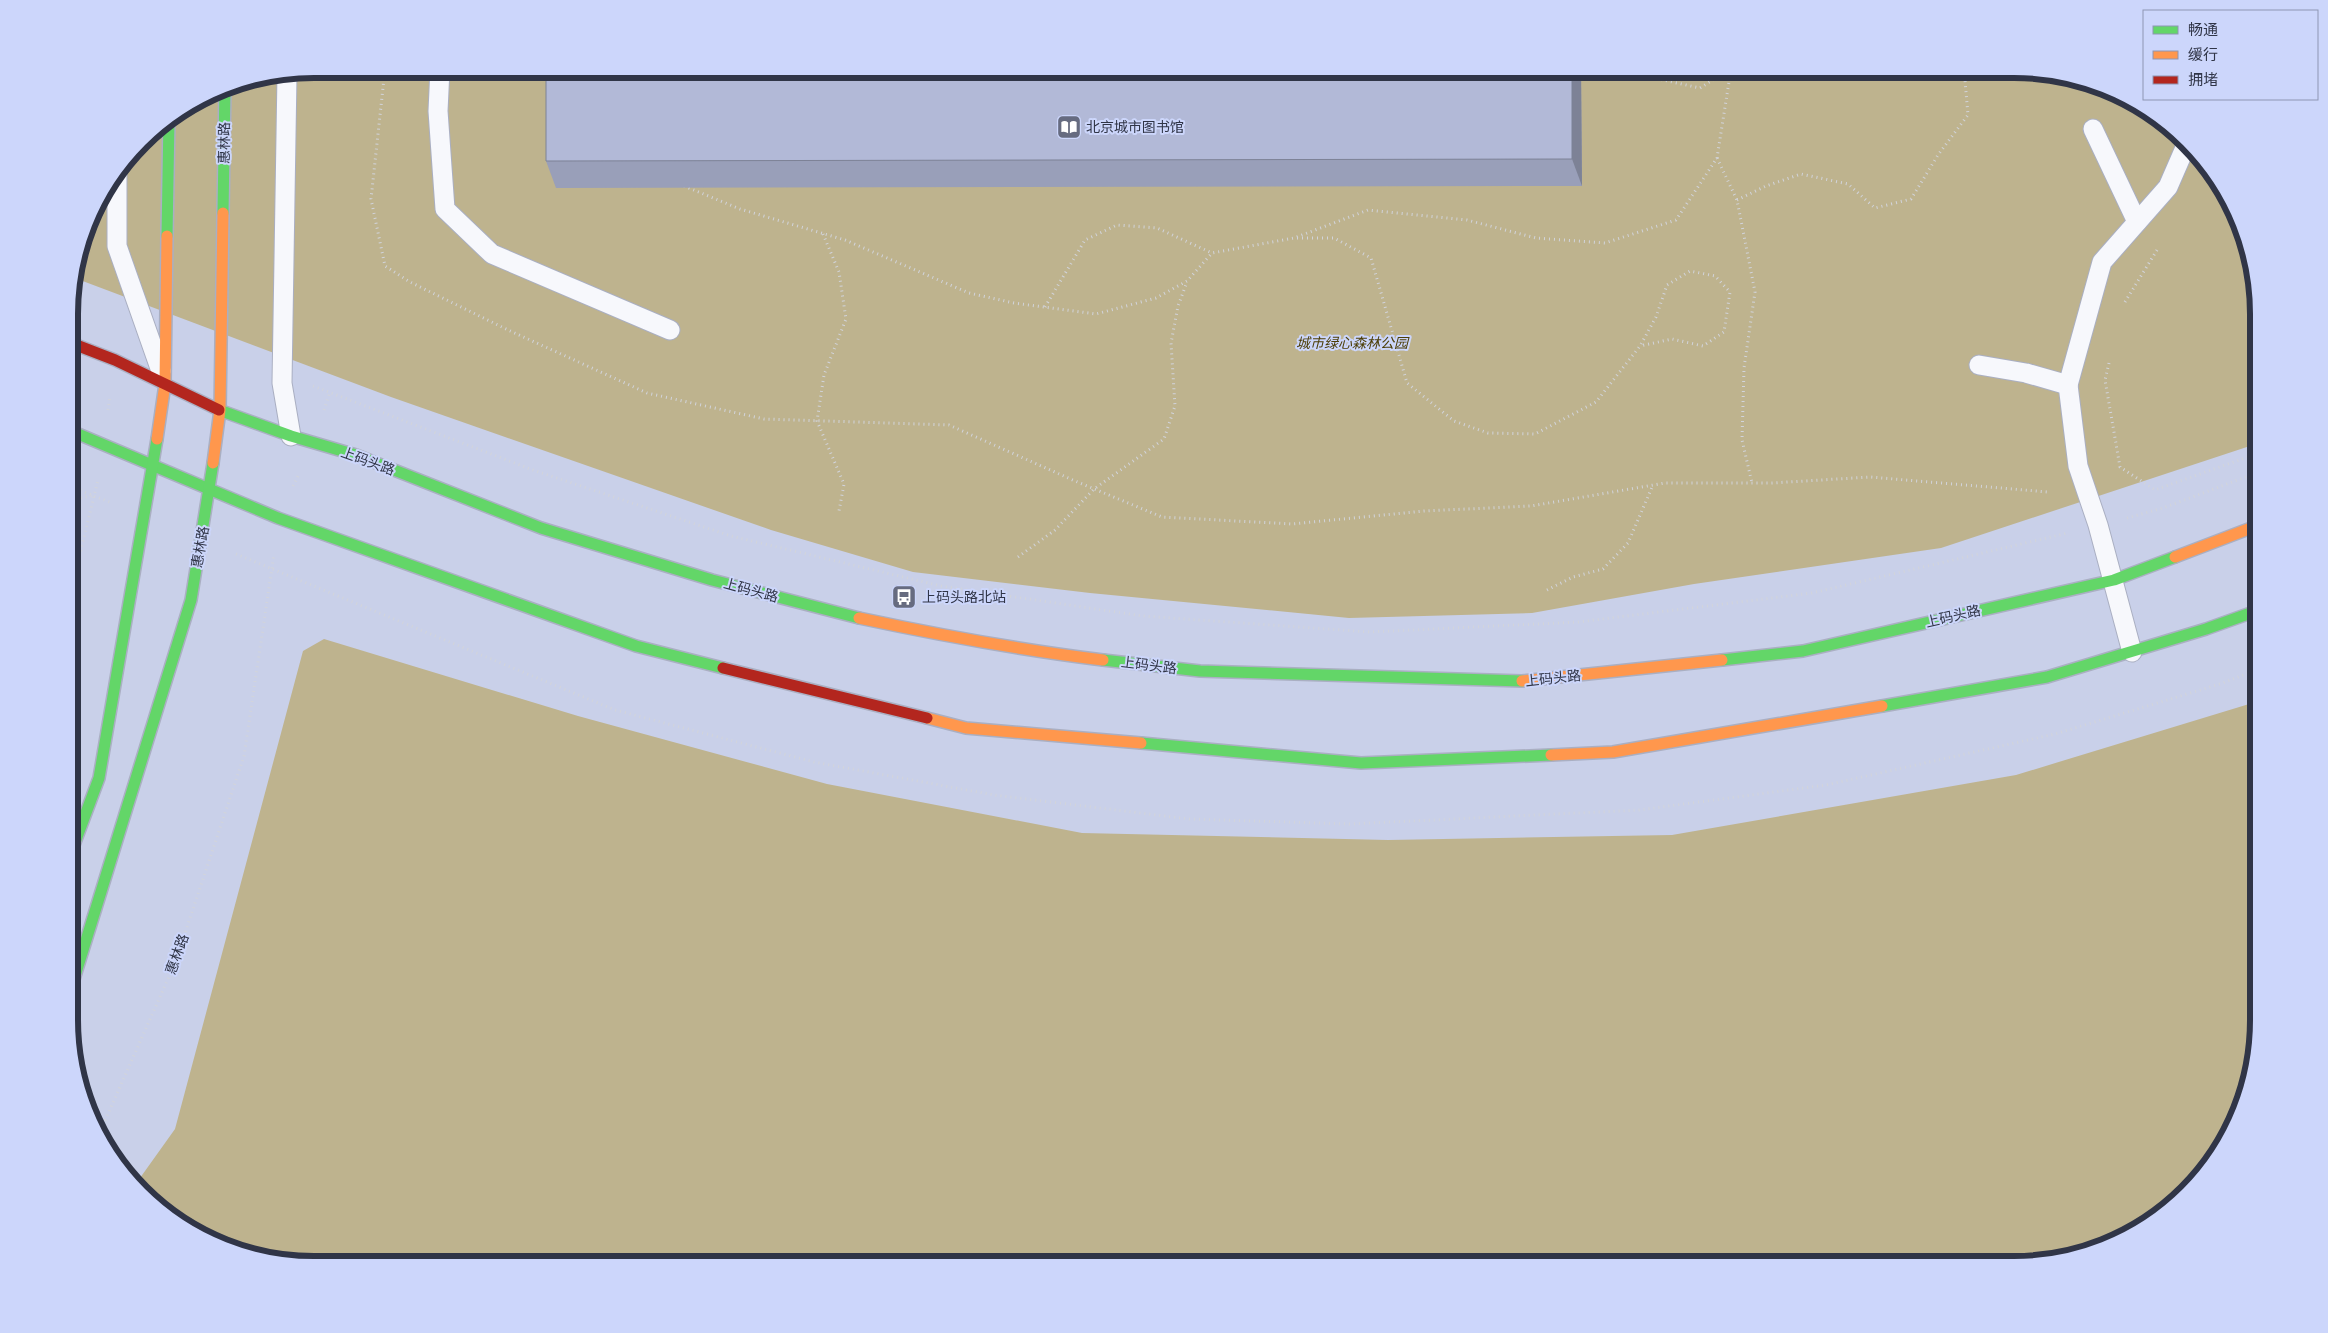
<svg xmlns="http://www.w3.org/2000/svg" width="2328" height="1333" font-family="Bitter,'Noto Sans SC',serif">
<style>
.green{fill:#beb38e}
.lines{fill:none;stroke-linecap:round;stroke-linejoin:round}
.lane-casing{stroke:#aaafc2;stroke-width:21}
.fast-casing{stroke:#aaafc2;stroke-width:14}
.slow-casing{stroke:#aaafc2;stroke-width:14}
.jam-casing{stroke:#aaafc2;stroke-width:14}
.path{stroke:#d2d4db;stroke-width:3;stroke-dasharray:1 4;stroke-linecap:butt}
.lane{stroke:#f7f8fc;stroke-width:19}
.fast{stroke:#63d668;stroke-width:11}
.slow{stroke:#ff974d;stroke-width:11}
.jam{stroke:#b3261e;stroke-width:11}
.wall{fill:#999fb9}
.shaded-wall{fill:#7d8296}
.building{fill:#b2b9d7;stroke:#7d8296}
.labels{text-anchor:middle;stroke-width:4;stroke-linejoin:round;paint-order:stroke}
.poi-label{font-size:14px;fill:#303547;stroke:#ccd6fb;text-anchor:start}
.street-label{font-size:14px;fill:#303547;stroke:#ccd6fb}
.park-label{font-size:14px;font-style:italic;fill:#4c3e07;stroke:#ccd6fb}
.rim{fill:none;stroke:#303547;stroke-width:6}
</style>
<rect width="100%" height="100%" fill="#c9d0e9"/>
<g class="green">
<path d="M313,69h1702l63,8 59,24 50,39 31,38 28,57 13,62v146l-318,105 -247,36 -162,29 -183,5 -259,-25 -177,-21 -142,-42 -380,-133 -319,-120 22,-72 58,-75 68,-43z"/>
<path d="M324,639l254,77 249,68 255,49 306,7 284,-5 344,-60 243,-74v335c-3,15 -4,33 -9,49 -27,85 -85,143 -170,170 -16,5 -34,6 -49,9h-1718l-63,-8 -59,-24 -39,-29 -17,-18 40,-56 128,-478z"/>
</g>
<g class="lines">
<defs>
<g id="lane">
<path d="M440,69l-2,42 7,98 47,45 178,76"/>
<path d="M287,74l-5,309 9,53"/>
<path d="M2093,129l44,93"/>
<path d="M117,175v71l44,125"/>
<path d="M1979,365l47,8 42,12 10,81 20,59 34,127"/>
<path d="M2068,385l34,-123 66,-75 20,-46"/>
</g>
<g id="fast">
<path d="M223,213l2,-127"/>
<path d="M167,236l2,-117"/>
<path d="M219,410l72,26 65,19 185,73 171,52 147,38"/>
<path d="M71,431l207,87 358,128 87,22"/>
<path d="M1103,660l97,11 322,10"/>
<path d="M1722,660l81,-9 311,-71 61,-23"/>
<path d="M1882,706l165,-29 159,-48 53,-19"/>
<path d="M1141,743l220,20 190,-8"/>
<path d="M71,853l28,-75 58,-339"/>
<path d="M71,989l120,-389 22,-137"/>
</g>
<g id="slow">
<path d="M157,439l8,-55 2,-148"/>
<path d="M213,463l7,-53 3,-197"/>
<path d="M2175,557l84,-32"/>
<path d="M859,618c80,17 162,32 244,42"/>
<path d="M1522,681l200,-21"/>
<path d="M927,718l39,10 175,15"/>
<path d="M1551,755l62,-3 269,-46"/>
</g>
<g id="jam">
<path d="M71,343l44,17 104,50"/>
<path d="M723,668l204,50"/>
</g>
</defs>
<use href="#lane" class="lane-casing"/>
<use href="#fast" class="fast-casing"/>
<use href="#slow" class="slow-casing"/>
<use href="#jam" class="jam-casing"/>
<g class="path">
<path d="M385,69l-14,130 14,67 25,16 98,48 139,63 117,26 185,6 126,56 87,36 130,7 132,-13 107,-5 134,-23h107l98,-6 178,15"/>
<path d="M1645,69l9,9 46,10 30,-19"/>
<path d="M1717,158l20,42 18,92 -11,76 -2,72 10,43"/>
<path d="M2207,180l6,-9"/>
<path d="M684,186l56,23 105,31 124,53 45,10 82,11 60,-16 31,-17 25,-28 82,-15 74,-28 99,10 69,18 69,5 71,-23 41,-62 14,-89"/>
<path d="M1737,200l29,-14 35,-12 47,10 27,24 36,-9 27,-44 30,-40 -4,-46"/>
<path d="M823,234l16,38 7,47 -22,56 -7,46 27,63 -5,27"/>
<path d="M1297,238h37l37,20 36,125 47,38 34,12 47,1 61,-32 44,-56 16,-29 11,-32 23,-14 25,5 15,16 -6,40 -21,14 -31,-7 -32,7"/>
<path d="M2125,302l32,-52"/>
<path d="M1045,307l40,-67 32,-15 40,3 55,25"/>
<path d="M2109,363l-4,17 15,87 35,23 104,-37"/>
<path d="M313,386l220,84 198,66 210,50 202,30 227,16 208,-10 234,-29 256,-60"/>
<path d="M108,410l2,-14"/>
<path d="M324,410l6,-18"/>
<path d="M293,486l6,-12"/>
<path d="M71,487l41,16"/>
<path d="M71,500l24,-5"/>
<path d="M2127,518l36,-10 96,-36"/>
<path d="M236,554l379,156 199,52 180,33 195,24 161,5 289,-14 187,-25 229,-51 165,-50 39,-15"/>
<path d="M1018,557l37,-27 39,-41 70,-50 11,-33 -4,-63 7,-37 9,-24"/>
<path d="M71,590l27,-110"/>
<path d="M1547,590l26,-13 30,-8 25,-26 25,-58"/>
<path d="M99,1134l76,-171 69,-207 30,-202"/>
</g>
<use href="#lane" class="lane"/>
<use href="#fast" class="fast"/>
<use href="#slow" class="slow"/>
<use href="#jam" class="jam"/>
</g>
<path class="wall" d="M546,69h1035l1,117 -1026,2 -10,-27z"/>
<path class="shaded-wall" d="M1572,69h9l1,117 -10,-27z"/>
<path class="building" d="M546,69h1026v90l-1026,2z"/>
<defs>
<symbol id="library-square" viewBox="-11 -11 22 22"><rect x="-9" y="-9" width="18" height="18" rx="4" fill="#666b80" stroke="#ccd6fb"/><path d="M-6-4Q-3-5.5-.7-3.5V5Q-3 3-6 4ZM6-4Q3-5.5 .7-3.5V5Q3 3 6 4Z" fill="#fff"/></symbol>
<symbol id="bus-square" viewBox="-11 -11 22 22"><rect x="-9" y="-9" width="18" height="18" rx="4" fill="#666b80" stroke="#ccd6fb"/><path d="M-5-6H5V4H4V6H2V4H-2V6H-4V4H-5ZM-3.5-4V0h7V-4ZM-3.5 1.2v1.5H-2V1.2ZM2 1.2v1.5H3.5V1.2Z" fill="#fff"/></symbol>
</defs>
<g fill-rule="evenodd">
<use href="#library-square" x="1055" y="113" width="28" height="28"/>
<use href="#bus-square" x="890" y="583" width="28" height="28"/>
</g>
<g class="labels">
<g class="poi-label">
<text x="1086" y="132">北京城市图书馆</text>
<text x="922" y="602">上码头路北站</text>
</g>
<g class="street-label">
<text transform="translate(224 143) rotate(-89)" y="5">惠林路</text>
<text transform="translate(368 461) rotate(20)" y="5">上码头路</text>
<text transform="translate(200 547) rotate(-80)" y="5">惠林路</text>
<text transform="translate(751 590) rotate(15)" y="5">上码头路</text>
<text transform="translate(1953 616) rotate(-13)" y="5">上码头路</text>
<text transform="translate(1149 665) rotate(7)" y="5">上码头路</text>
<text transform="translate(1553 678) rotate(-6)" y="5">上码头路</text>
<text transform="translate(177 954) rotate(-70)" y="5">惠林路</text>
</g>
<g class="park-label">
<text x="1352" y="348">城市绿心森林公园</text>
</g>
</g>
<path d="M0 0H2328V1333H0ZM314 78H2014A236 236 0 0 1 2250 314V1020A236 236 0 0 1 2014 1256H314A236 236 0 0 1 78 1020V314A236 236 0 0 1 314 78Z" fill="#ccd6fb" fill-rule="evenodd"/>
<path class="rim" d="M314 78H2014A236 236 0 0 1 2250 314V1020A236 236 0 0 1 2014 1256H314A236 236 0 0 1 78 1020V314A236 236 0 0 1 314 78Z"/>
<rect x="2143" y="10" width="175" height="90" fill="#ccd6fb" stroke="#8e96b3"/>
<rect x="2153" y="26" width="25" height="8" fill="#63d668" stroke="#8e96b3"/>
<text x="2188" y="35" font-size="15" fill="#303547">畅通</text>
<rect x="2153" y="51" width="25" height="8" fill="#ff974d" stroke="#8e96b3"/>
<text x="2188" y="60" font-size="15" fill="#303547">缓行</text>
<rect x="2153" y="76" width="25" height="8" fill="#b3261e" stroke="#8e96b3"/>
<text x="2188" y="85" font-size="15" fill="#303547">拥堵</text>
</svg>
